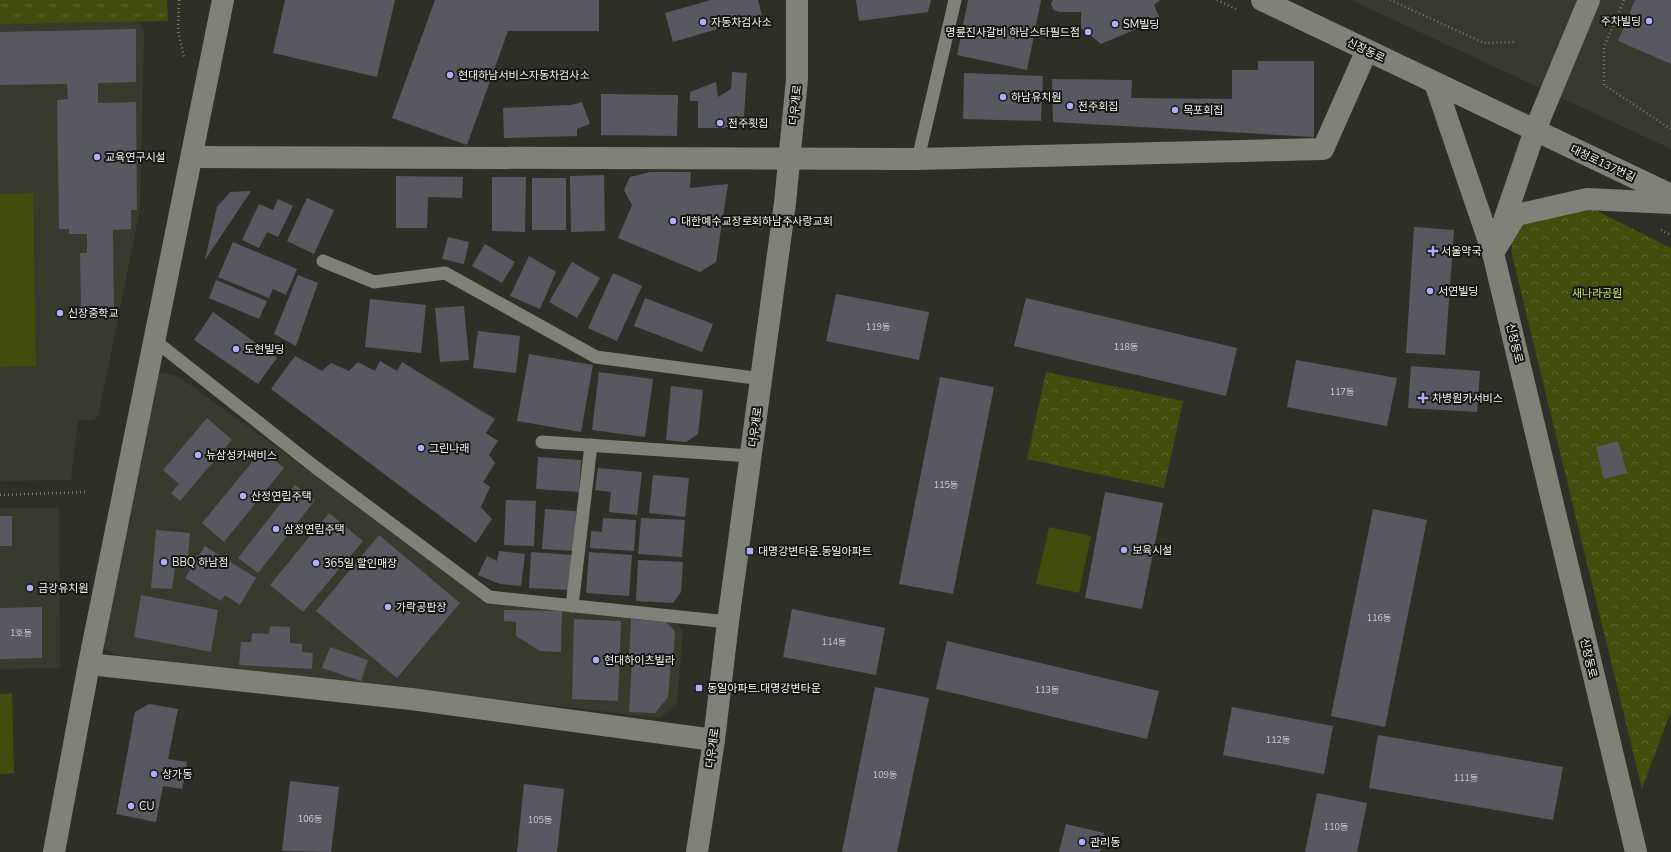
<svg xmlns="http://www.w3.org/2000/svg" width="1671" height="852" font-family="'Nunito Sans','Noto Sans KR',sans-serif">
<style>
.built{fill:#373b2d}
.grass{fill:url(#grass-tufts)}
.forest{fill:url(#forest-crowns)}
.pitch{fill:#404d0c}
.building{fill:#585860}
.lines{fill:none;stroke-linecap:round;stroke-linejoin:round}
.path{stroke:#777972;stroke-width:2.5;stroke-dasharray:1 3;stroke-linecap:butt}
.service{stroke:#7f8279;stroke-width:13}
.minor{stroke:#7f8279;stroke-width:22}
.tertiary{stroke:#7f8279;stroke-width:22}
.secondary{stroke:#7f8279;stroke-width:22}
.poi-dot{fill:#b2adf9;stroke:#161714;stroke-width:1.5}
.labels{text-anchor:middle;stroke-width:4;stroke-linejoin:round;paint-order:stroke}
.number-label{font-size:9px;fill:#cccecc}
.poi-label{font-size:11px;fill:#f3f5f0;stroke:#161714;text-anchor:start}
.street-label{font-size:11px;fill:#f3f5f0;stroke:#161714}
.park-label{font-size:11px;fill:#cae66a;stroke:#161714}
</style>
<defs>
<pattern id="grass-tufts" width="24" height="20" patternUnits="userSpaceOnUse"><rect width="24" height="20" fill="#404d0c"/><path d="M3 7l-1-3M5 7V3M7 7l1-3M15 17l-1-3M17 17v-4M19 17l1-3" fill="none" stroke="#5c6730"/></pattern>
<pattern id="forest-crowns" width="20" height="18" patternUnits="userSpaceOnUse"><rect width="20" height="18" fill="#404d0c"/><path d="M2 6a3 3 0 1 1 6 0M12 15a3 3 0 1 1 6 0" fill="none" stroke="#5c6730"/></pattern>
</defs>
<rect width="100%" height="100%" fill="#2e3028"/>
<g class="built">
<path d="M1351,0h320v149z"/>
<path d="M125,17l14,7 4,4 1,5 -4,177 -42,206 -5,4h-15l-7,60 -71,1v-463z"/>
<path d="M161,372l17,4 310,224 182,16 13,15 -6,73 -17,14 -543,-63 -13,-6 -5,-11 51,-250z"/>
<path d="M0,508h59l1,160 -60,1z"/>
</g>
<path class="grass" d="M0,0h167l1,21 -168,3z"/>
<g class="forest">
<path d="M1565,195l106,53v463l-29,78 -130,-534 -1,-22z"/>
<path d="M1046,372l137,29 -19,87 -137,-29z"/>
</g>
<g class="pitch">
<path d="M33,193l3,173 -36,1v-173z"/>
<path d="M1049,527l42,9 -12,57 -43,-9z"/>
<path d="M12,693l2,80 -14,1v-80z"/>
</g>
<g class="building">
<path d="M285,0h110l-18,77 -104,-24z"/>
<path d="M435,0h164v31h-91l-41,114 -75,-27z"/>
<path d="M711,0h47l4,16 -89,26 -8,-29z"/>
<path d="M856,0h75l-3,12 -69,9z"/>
<path d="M968,0h73l-14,70 -70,-15z"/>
<path d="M1053,0h107l-6,5 6,14 -59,25 -20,-16v-16h-21l-7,-2 -2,-7z"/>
<path d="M1635,0h36v64l-53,-23z"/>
<path d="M136,29v53l-38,1v20l38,-1 1,108h-6v19l-18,1 1,80 -33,1 -1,-58h7v-19h-18v-5h-10l-2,-129 11,-1 -1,-15 -67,1v-53z"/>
<path d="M1258,61h56v76l-261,-15 -1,-43 80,1 -1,18 101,1v-29h26z"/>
<path d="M732,72l15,1 -3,43 -8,9 -13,3h-25v-27h-8v-9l26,-10 2,15 13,-8z"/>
<path d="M964,73l79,3 -2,45 -78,-2z"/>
<path d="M601,94l77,1 -1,41 -76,-1z"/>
<path d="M582,102l8,22 -13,5v7l-73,2 -1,-30 68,-3z"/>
<path d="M650,172h41l-1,16 38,-4 -12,78 -16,10 -82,-34 14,-33 -8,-15 6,-13z"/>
<path d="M604,175l1,56 -34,1 -1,-56z"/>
<path d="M396,176l67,1 -1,21 -34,-1 -1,31h-31z"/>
<path d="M492,177h34l-1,55 -33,-1z"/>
<rect x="532" y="178" width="34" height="52"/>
<path d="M251,191l-46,69 12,-53 13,-15z"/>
<path d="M307,198l27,12 -20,44 -27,-13z"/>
<path d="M278,199l15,7 -15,31 -11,-5 -8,16 -17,-8 17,-36 14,6z"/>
<path d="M1414,227l40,3 -9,125 -39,-2z"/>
<path d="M448,237l21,5 -5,22 -22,-5z"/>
<path d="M233,242l64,27 -11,26 -13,-6 -4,9 -51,-21z"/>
<path d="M485,244l30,18 -13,21 -30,-17z"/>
<path d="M529,256l27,16 -16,37 -30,-13z"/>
<path d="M572,262l28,16 -23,40 -28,-16z"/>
<path d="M613,273l29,13 -25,55 -29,-13z"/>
<path d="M298,275l20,8 -22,63 -22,-12z"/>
<path d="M216,280l51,21 -8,18 -50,-21z"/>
<path d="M836,294l93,18 -10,48 -93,-19z"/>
<path d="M645,298l68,26 -11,28 -68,-26z"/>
<path d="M1026,298l211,50 -11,48 -212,-50z"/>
<path d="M370,299l56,6 -5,48 -56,-6z"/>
<path d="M464,306l5,54 -29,2 -5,-54z"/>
<path d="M213,312l64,46 -19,26 -64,-44z"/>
<path d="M478,331l42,5 -4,37 -43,-5z"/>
<path d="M529,354l64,11 -12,67 -64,-11z"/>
<path d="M295,356l27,15 9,-8 18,8 9,-9 17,9 5,-10 17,10 5,-9 93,57 -9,14 12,8 -9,14 6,8 -12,19 7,5 -9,20 11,12 -16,24 -205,-154z"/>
<path d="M1296,360l101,18 -10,48 -100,-19z"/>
<path d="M1411,366l69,5 -3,41 -69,-4z"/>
<path d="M599,372l54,7 -8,58 -53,-7z"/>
<path d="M940,377l54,10 -41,207 -54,-10z"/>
<path d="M671,386l32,4 -5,44 -12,8 -20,-2z"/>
<path d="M207,418l25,22 -52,61 -9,-8 8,-9 -16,-14z"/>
<path d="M1618,441l9,32 -23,6 -8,-32z"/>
<path d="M262,450l22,18 -60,74 -22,-19z"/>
<path d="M538,457l43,3 -2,32 -43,-3z"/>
<path d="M598,468l44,4 -5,43 -28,-3 2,-20 -16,-2z"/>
<path d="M653,475l36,3 -4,39 -36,-4z"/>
<path d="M295,485l20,15 -57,73 -20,-15z"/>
<path d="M1105,492l58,11 -21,106 -57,-11z"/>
<path d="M506,500l30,1 -2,45 -30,-1z"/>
<path d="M545,509l31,2 -2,40 -32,-2z"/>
<path d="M1373,509l54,11 -42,207 -54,-11z"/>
<path d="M329,513l34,28 -60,71 -33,-27z"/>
<rect x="0" y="516" width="12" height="30"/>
<path d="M603,518l33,2 -2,31 -44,-3 1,-17 11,1z"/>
<path d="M641,518l44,2 -3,37 -44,-3z"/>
<path d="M156,530l34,3 -3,35 -12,-1 -3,22 -21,-1z"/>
<path d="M379,535l81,68 -63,75 -81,-67z"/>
<path d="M205,546l51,32 -16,27 -15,-10 -4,6 -36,-23z"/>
<path d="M499,551l26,3 -4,32 -21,-2 -22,-9 9,-19 10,5z"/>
<path d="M531,552l42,3 -3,35 -41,-2z"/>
<path d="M589,552l43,3 -3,41 -43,-3z"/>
<path d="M638,560l45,2 -2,30 -8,11 -37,-2z"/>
<path d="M141,595l77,15 -7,42 -77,-15z"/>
<path d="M42,607v51l-42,1v-51z"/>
<path d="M792,609l93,19 -9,47 -93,-18z"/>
<path d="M504,610l58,1 -1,41 -21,-1 -24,-15v-14l-12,-1z"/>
<path d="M574,619l47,2 -3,80 -46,-2z"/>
<path d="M631,619l35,3 9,9 -2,31 -44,-3z"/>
<path d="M270,626l20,1v16l12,1v8l11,1 -1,16 -73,-4 2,-23h10l1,-9 17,1z"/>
<path d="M947,641l212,50 -12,48 -211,-50z"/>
<path d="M330,647l38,13 -7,21 -39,-13z"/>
<path d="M632,661l39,3 -3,33 -13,16 -26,-1z"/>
<path d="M875,687l54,11 -32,154h-55z"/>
<path d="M149,704l29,5 -10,50 19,3 -5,27 -19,-3 -7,36 -40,-8 19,-102z"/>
<path d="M1232,707l101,19 -9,48 -101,-19z"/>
<path d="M1378,735l185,32 -10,53 -184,-32z"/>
<path d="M290,781l49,6 -8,65 -49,-1z"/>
<path d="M524,784l40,5 -7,63h-40z"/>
<path d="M1317,793l50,10 -10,49h-52z"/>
<path d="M1066,824l38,9 -4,19h-41z"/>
</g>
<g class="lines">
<g class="path">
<path d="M179,0l-1,31 6,27"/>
<path d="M1217,0l21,10"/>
<path d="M1390,0l94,43 31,-1"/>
<path d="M1624,0l-20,47v38l67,44"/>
<path d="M1661,230l10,5"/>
<path d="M0,495l85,-3"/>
</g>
<g class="service">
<path d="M918,159l37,-159"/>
<path d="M323,261l51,21 71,-9 151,84 166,22"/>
<path d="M154,340l161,127 174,130 239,25"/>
<path d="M542,442l209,14"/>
<path d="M572,606l19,-161"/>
</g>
<g class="minor">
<path d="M192,157l726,2 405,-10 44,-99"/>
<path d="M89,664l322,35 303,41"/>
<path d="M54,852l35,-188 134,-664"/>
</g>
<g class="tertiary">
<path d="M1589,0l-54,130 -42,123 143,599"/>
<path d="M1435,83l58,170"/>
<path d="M697,852l17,-112 14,-118 57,-419 12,-124v-79"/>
</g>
<g class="secondary">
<path d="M1262,0l409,195"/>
<path d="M1493,253l23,-38 71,-16 84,4"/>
</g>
</g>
<g class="poi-dot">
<circle cx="1649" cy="21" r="4"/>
<circle cx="703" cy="22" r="4"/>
<circle cx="1115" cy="24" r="4"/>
<circle cx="1088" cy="32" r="4"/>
<circle cx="450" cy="75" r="4"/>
<circle cx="1003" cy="97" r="4"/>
<circle cx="1070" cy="106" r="4"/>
<circle cx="1175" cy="110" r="4"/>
<circle cx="720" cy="123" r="4"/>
<circle cx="97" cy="157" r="4"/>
<circle cx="673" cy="221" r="4"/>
<path d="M1431 245h4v4h4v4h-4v4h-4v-4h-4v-4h4z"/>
<circle cx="1430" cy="291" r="4"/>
<circle cx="60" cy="313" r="4"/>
<circle cx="236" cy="349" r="4"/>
<path d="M1421 392h4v4h4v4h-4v4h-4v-4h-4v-4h4z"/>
<circle cx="421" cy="448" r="4"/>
<circle cx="198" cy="455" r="4"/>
<circle cx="243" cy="496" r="4"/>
<circle cx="276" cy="529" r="4"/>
<circle cx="1124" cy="550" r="4"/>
<rect x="746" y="547" width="8" height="8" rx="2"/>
<circle cx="164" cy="562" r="4"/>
<circle cx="316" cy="563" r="4"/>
<circle cx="30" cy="588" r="4"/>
<circle cx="388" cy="607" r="4"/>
<circle cx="596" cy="660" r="4"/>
<rect x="695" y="684" width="8" height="8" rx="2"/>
<circle cx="154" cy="774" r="4"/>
<circle cx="131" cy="806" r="4"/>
<circle cx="1082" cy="842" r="4"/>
</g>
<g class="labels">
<g class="number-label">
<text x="878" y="330">119동</text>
<text x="1126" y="350">118동</text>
<text x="1342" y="395">117동</text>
<text x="946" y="488">115동</text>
<text x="1379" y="621">116동</text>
<text x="21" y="636">1호동</text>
<text x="834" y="645">114동</text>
<text x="1047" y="693">113동</text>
<text x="1278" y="743">112동</text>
<text x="885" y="778">109동</text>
<text x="1466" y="781">111동</text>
<text x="310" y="822">106동</text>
<text x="540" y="823">105동</text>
<text x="1336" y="830">110동</text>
</g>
<g class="poi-label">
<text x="1641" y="25" text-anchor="end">주차빌딩</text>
<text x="711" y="26">자동차검사소</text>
<text x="1123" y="28">SM빌딩</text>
<text x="1080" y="36" text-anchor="end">명륜진사갈비 하남스타필드점</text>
<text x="458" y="79">현대하남서비스자동차검사소</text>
<text x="1011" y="101">하남유치원</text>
<text x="1078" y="110">전주회집</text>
<text x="1183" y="114">목포회집</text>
<text x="728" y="127">전주횟집</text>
<text x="105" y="161">교육연구시설</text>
<text x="681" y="225">대한예수교장로회하남주사랑교회</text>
<text x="1441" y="255">서울약국</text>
<text x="1438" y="295">서연빌딩</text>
<text x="68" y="317">신장중학교</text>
<text x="244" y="353">도현빌딩</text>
<text x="1432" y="402">차병원카서비스</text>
<text x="429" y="452">그린나래</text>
<text x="206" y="459">뉴삼성카써비스</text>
<text x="251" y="500">산정연립주택</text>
<text x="284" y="533">삼정연립주택</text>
<text x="1132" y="554">보육시설</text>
<text x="758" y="555">대명강변타운.동일아파트</text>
<text x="172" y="566">BBQ 하남점</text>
<text x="324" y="567">365일 할인매장</text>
<text x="38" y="592">금강유치원</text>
<text x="396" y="611">가락공판장</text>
<text x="604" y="664">현대하이츠빌라</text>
<text x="707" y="692">동일아파트.대명강변타운</text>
<text x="162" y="778">상가동</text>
<text x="139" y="810">CU</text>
<text x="1090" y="846">관리동</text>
</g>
<g class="street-label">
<text transform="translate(1366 50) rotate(25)" y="4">신장동로</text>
<text transform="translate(795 105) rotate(-84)" y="4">더우개로</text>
<text transform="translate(1603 163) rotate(25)" y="4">대청로137번길</text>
<text transform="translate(1515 343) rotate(77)" y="4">신장동로</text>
<text transform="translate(755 427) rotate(-82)" y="4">더우개로</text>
<text transform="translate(1589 658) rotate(77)" y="4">신장동로</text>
<text transform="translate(712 748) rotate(-82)" y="4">더우개로</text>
</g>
<g class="park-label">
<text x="1597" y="297">새나라공원</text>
</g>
</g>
</svg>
